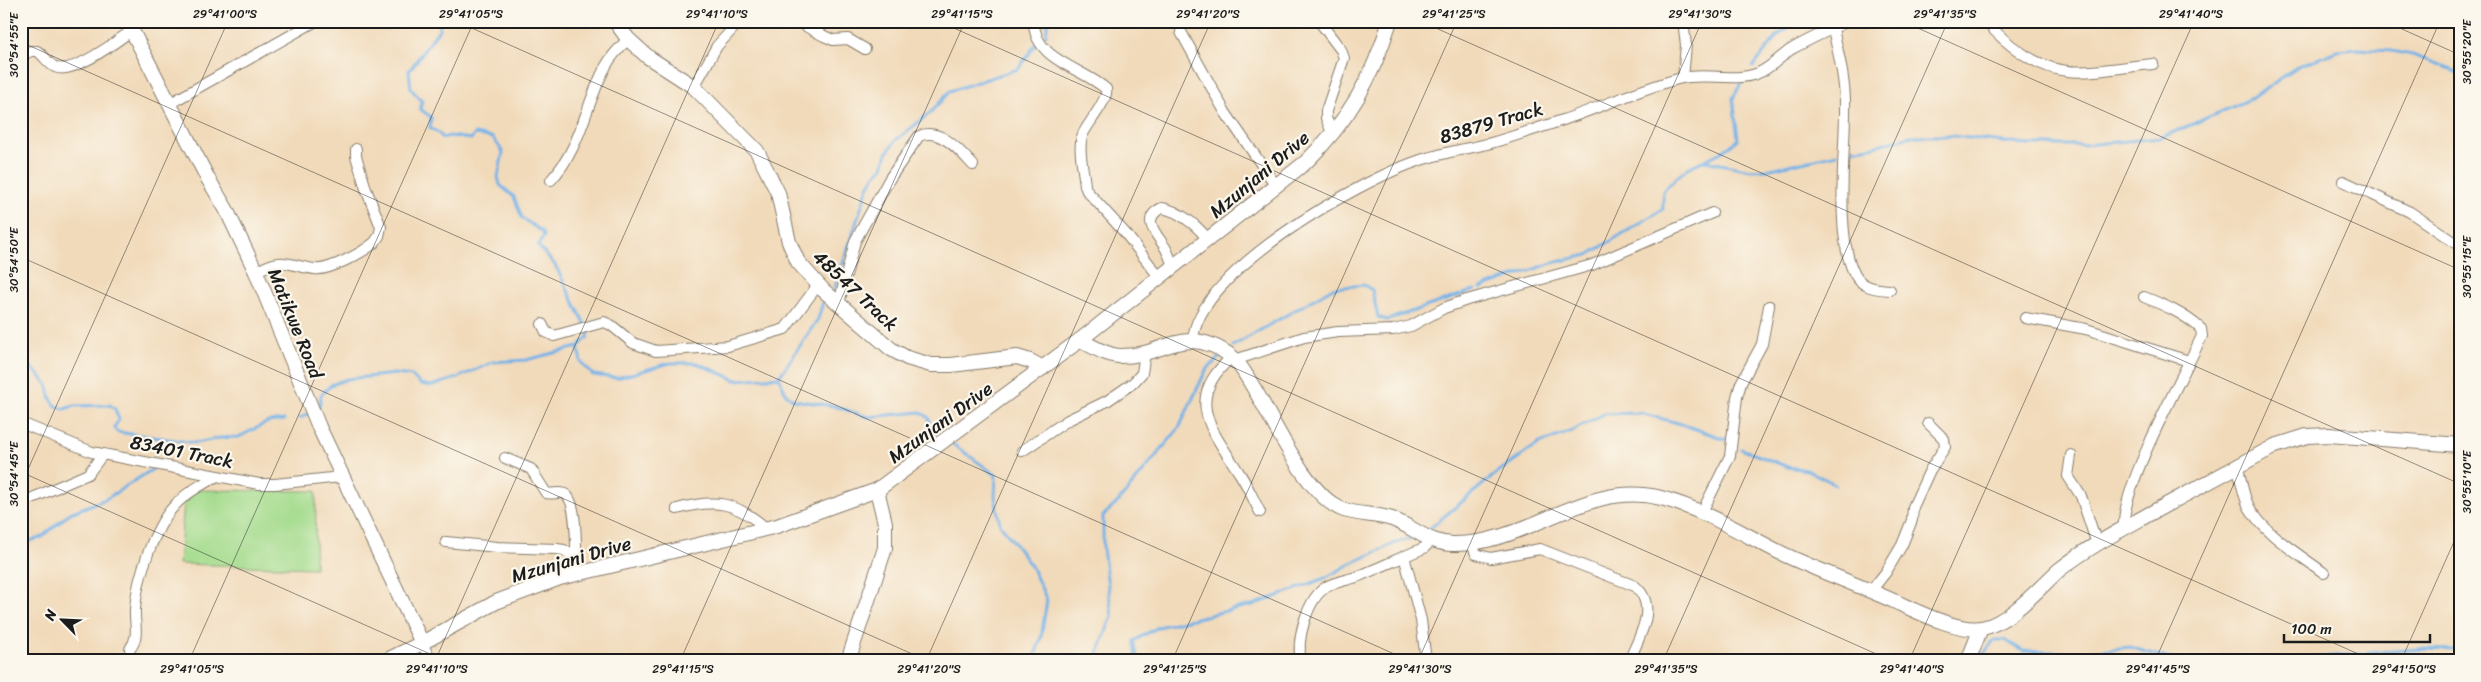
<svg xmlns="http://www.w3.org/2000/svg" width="2481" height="682" font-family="Sriracha,sans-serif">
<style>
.pitch{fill:#a5dc8e;stroke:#607c55}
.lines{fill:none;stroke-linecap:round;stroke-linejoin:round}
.stream{stroke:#74b2e7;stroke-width:3}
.street-casing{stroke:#867b6b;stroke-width:12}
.secondary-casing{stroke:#867b6b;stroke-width:16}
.street{stroke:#fff;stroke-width:10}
.secondary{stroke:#fff;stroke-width:14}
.ticks{fill:none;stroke:#1c1c1c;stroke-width:1;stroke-opacity:0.45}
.labels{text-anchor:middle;stroke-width:4.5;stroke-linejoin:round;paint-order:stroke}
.street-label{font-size:19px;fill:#1c1c1c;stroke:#fbf7ec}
.neatline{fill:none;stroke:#1c1c1c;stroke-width:2}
.ticks-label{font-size:12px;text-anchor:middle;fill:#1c1c1c}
</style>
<rect width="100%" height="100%" fill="#fbf7ec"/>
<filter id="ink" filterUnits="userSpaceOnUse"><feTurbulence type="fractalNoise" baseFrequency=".02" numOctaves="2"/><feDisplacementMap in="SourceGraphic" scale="10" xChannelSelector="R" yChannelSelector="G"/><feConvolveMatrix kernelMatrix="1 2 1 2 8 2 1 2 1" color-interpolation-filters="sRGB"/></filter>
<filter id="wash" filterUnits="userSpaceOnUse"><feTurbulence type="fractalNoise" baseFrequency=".0096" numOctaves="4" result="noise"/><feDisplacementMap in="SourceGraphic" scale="20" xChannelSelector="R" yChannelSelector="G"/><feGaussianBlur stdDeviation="1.12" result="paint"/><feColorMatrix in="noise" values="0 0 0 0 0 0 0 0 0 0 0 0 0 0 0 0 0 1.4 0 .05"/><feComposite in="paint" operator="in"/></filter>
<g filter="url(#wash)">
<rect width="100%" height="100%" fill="#f1daba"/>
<path class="pitch" d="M185,490l131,1 -1,77 -136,-4z"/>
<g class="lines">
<g class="stream">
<path d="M1042,37l4,-2 2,-14"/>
<path d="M1753,67l24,-31 21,-15"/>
<path d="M1850,150l21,-3 40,-11h41l77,9h54l77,-7 93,-40 45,-32 39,-15 20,-2 35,2 20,4 48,17"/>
<path d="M1705,161l46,9 20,-1 66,-15"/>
<path d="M1481,288l71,-25 36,-8 75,-46v-18c8,-8 17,-18 27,-24 17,-9 34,-13 48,-28l-5,-41 9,-16"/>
<path d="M834,290l34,-103 6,-11 9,-9 4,-14 8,-12 34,-27 21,-23 68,-22 18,-25"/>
<path d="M1233,346l100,-58 31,-3 8,5 6,27 9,3 88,-30"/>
<path d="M578,347l3,15 12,13 24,3 53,-15h27l39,17 43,-3 7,17 8,6 40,6 34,11 52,-5 8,5 5,12 10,8"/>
<path d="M21,356l26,28 4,15 5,7 8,3 10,-3 36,-1 5,4 4,11 -5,7 3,5 79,11 24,-5 19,-1 29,-15 16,-2"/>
<path d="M779,377l39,-58 5,-17"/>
<path d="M316,410l3,-2 2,-13 10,-10 16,-6 48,-5 17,2 8,8 11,2 26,-8 36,-16 33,-2 52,-13 10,-10 1,-5 -34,-67 -17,-19 6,-10 -3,-5 -19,-13 -8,-21 -14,-12 -2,-8 5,-25 -10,-14 -18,-4 -4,5 -21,-3 -8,2 -3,-5 -9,-5 1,-11 -11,-8 2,-8 -11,-12 -2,-18 31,-43 -1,-7"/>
<path d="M300,418l10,-5"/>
<path d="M950,442l46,33 -1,22 5,27 31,42 16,34 -6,38 -8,23"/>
<path d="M1741,449l47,18 19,3 28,14"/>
<path d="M156,454l7,-16"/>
<path d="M1429,529l69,-57 40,-28 34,-13 32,-17 36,-1 38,10 50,17"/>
<path d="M21,540l3,2 17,-4 29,-25 36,-14 47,-30"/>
<path d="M1095,661l17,-45 -9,-68v-32l15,-14 61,-74 27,-58 16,-15"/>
<path d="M1138,661l-4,-20 24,-14 98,-23 67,-25 27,-15 48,-22 12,-3"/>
<path d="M1978,661l16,-21h11l18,11 50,2 57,-6 47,14"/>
<path d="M2274,661l145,-12 41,1"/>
</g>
</g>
</g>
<g filter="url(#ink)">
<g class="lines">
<defs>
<g id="street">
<path d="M796,21l28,15 9,4 15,-1 17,10"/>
<path d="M1034,21c-1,39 49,47 72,68 3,10 -18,34 -23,45 -6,14 1,37 2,52l2,5 39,43 34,44"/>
<path d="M1319,21l22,29 3,8 -18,53v7l7,17"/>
<path d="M1986,21c19,23 51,47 81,50 24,3 61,-5 86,-7"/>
<path d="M1833,29c6,27 13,54 12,82 0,43 -10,124 9,162 7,15 22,16 36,17"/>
<path d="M1181,32l44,80 52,75"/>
<path d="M21,56l10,-5h6c7,4 11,13 18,16 17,9 62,-26 76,-36"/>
<path d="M1683,78l3,-33 -3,-24"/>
<path d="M694,87l23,-41 23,-25"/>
<path d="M169,104l147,-83"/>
<path d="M551,180c31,-33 34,-76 55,-114 5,-10 14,-19 22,-27"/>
<path d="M2343,181l67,31 50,34"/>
<path d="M1174,268c-3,-7 -5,-13 -8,-19 -8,-14 -27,-30 -4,-41 18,3 37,19 47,33"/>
<path d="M256,272c28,-17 31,-6 59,-3 14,2 49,-17 60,-27l4,-6 2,-9 -15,-38 -10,-33v-7"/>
<path d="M839,303l16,-62 35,-63 29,-42c21,-9 40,14 54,29"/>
<path d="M2025,318l61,11 103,32"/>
<path d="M542,324l4,8 8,4 50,-14 7,3 22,18 23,8 72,-5 57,-17 33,-44"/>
<path d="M1193,340c4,-68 166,-159 225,-179 23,-8 49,-12 73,-18 24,-7 48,-15 72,-23 39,-13 76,-31 115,-41 25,-7 55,3 78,-5 14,-5 23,-16 34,-24 19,-11 38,-19 58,-29"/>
<path d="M1232,357c-48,41 -22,71 6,114 9,13 15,28 22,41"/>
<path d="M1235,360l69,-23 34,-5 55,-2 18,-4 33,-18 23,-8 125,-35 120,-52"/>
<path d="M21,423l71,29 167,32h16l66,-7"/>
<path d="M1022,451l46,-31 39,-19 26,-18 9,-10 3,-21"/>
<path d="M2071,455l-3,21 13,20 16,48"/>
<path d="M505,458l26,11 15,24c6,2 13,-2 19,1 14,8 10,63 12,79"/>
<path d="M2238,467c3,13 5,28 11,40 16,28 50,47 75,66"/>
<path d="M21,503l67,-29 15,-20"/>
<path d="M677,509c39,-11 59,-7 90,20"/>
<path d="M1701,514l29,-58 7,-59 4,-14 21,-39 7,-38"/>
<path d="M2124,528c-4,-39 59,-152 78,-192l-1,-7c-16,-15 -37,-24 -57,-32"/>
<path d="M446,542l51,5 60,2 7,1 11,7"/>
<path d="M1472,543l4,11 15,4 49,-9 95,37c24,20 4,51 -6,75"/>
<path d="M1404,556l17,64 5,41"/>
<path d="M1871,591l15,-19 16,-27 10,-25 1,-13 17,-37 15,-23 -1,-8 -16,-16"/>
<path d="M422,643l9,18"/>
<path d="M130,649c10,-13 4,-25 5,-40 2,-30 19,-83 41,-105 11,-12 27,-20 41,-28"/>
<path d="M1301,661c-5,-21 6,-62 25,-74 10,-6 23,-7 33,-11 22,-9 43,-19 65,-28l8,-8"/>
</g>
<g id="secondary">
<path d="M127,21l80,156 19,32 30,63 63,155 103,216"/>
<path d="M615,21l13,18 20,18 46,30 63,64 21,42 11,49 9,20 25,28 68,59 16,9 24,7h20l66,-8 13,4 13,7"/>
<path d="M1080,340c12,6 25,15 39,16 46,1 64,-34 112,0 10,8 17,23 24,34 20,33 53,108 89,120 16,5 32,4 48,9 22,8 38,26 63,25 74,0 131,-65 206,-46 42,11 82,36 120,55 38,18 77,32 115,49 22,10 62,30 86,26 27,-5 57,-40 77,-58 29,-23 62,-40 94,-58 41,-22 82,-44 122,-66l32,-10 22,-1 131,10"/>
<path d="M385,661l37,-18 74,-41 64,-24 217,-52 100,-36 203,-150 226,-178c43,-42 66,-83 84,-141"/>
<path d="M848,661l37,-113v-25l-8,-33"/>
<path d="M1968,661l13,-33"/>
</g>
</defs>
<use href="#street" class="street-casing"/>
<use href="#secondary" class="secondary-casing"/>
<use href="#street" class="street"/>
<use href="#secondary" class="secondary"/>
</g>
</g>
<path class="ticks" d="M456,21l1436,640M938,21l1436,640M1420,21l1040,463M1902,21l558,249M2384,21l76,34M21,42l1389,619M21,257l907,404M21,472l425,189M21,485l207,-464M189,661l285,-640M435,661l284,-640M680,661l285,-640M926,661l285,-640M1172,661l285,-640M1418,661l284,-640M1663,661l285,-640M1909,661l285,-640M2155,661l285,-640M2401,661l59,-133"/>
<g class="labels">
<g class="street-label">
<text transform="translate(1491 122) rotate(-16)" y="7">83879 Track</text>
<text transform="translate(1259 174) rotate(-40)" y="7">Mzunjani Drive</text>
<text transform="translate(856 290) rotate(43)" y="7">48547 Track</text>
<text transform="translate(296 323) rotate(68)" y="7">Matikwe Road</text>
<text transform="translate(940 422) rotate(-36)" y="7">Mzunjani Drive</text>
<text transform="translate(182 451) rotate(11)" y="7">83401 Track</text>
<text transform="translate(571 559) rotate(-16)" y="7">Mzunjani Drive</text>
</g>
</g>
<rect width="2481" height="682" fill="none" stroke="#fbf7ec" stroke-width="55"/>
<g transform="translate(62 620) rotate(294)" stroke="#fbf7ec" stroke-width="4" paint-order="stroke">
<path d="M0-4L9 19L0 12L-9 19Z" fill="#1c1c1c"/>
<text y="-8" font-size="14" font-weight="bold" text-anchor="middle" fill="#1c1c1c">N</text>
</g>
<path d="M2284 634v8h146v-8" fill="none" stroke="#1c1c1c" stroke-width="2.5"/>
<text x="2291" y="634" font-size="15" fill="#1c1c1c" stroke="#fbf7ec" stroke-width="4" paint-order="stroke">100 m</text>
<rect x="28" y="28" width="2426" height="626" class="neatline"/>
<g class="ticks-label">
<text x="225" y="18">29°41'00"S</text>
<text x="471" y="18">29°41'05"S</text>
<text x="717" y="18">29°41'10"S</text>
<text x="962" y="18">29°41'15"S</text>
<text x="1208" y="18">29°41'20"S</text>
<text x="1454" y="18">29°41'25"S</text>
<text x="1700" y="18">29°41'30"S</text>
<text x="1945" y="18">29°41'35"S</text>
<text x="2191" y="18">29°41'40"S</text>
<text transform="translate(14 45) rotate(-90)" y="4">30°54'55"E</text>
<text transform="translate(2467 52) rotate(-90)" y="4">30°55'20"E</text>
<text transform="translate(14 260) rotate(-90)" y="4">30°54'50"E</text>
<text transform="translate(2467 267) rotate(-90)" y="4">30°55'15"E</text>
<text transform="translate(14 474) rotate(-90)" y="4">30°54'45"E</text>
<text transform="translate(2467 482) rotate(-90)" y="4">30°55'10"E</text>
<text x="192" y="673">29°41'05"S</text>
<text x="437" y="673">29°41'10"S</text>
<text x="683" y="673">29°41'15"S</text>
<text x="929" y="673">29°41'20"S</text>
<text x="1175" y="673">29°41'25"S</text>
<text x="1420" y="673">29°41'30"S</text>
<text x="1666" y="673">29°41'35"S</text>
<text x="1912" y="673">29°41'40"S</text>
<text x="2158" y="673">29°41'45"S</text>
<text x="2404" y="673">29°41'50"S</text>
</g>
</svg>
